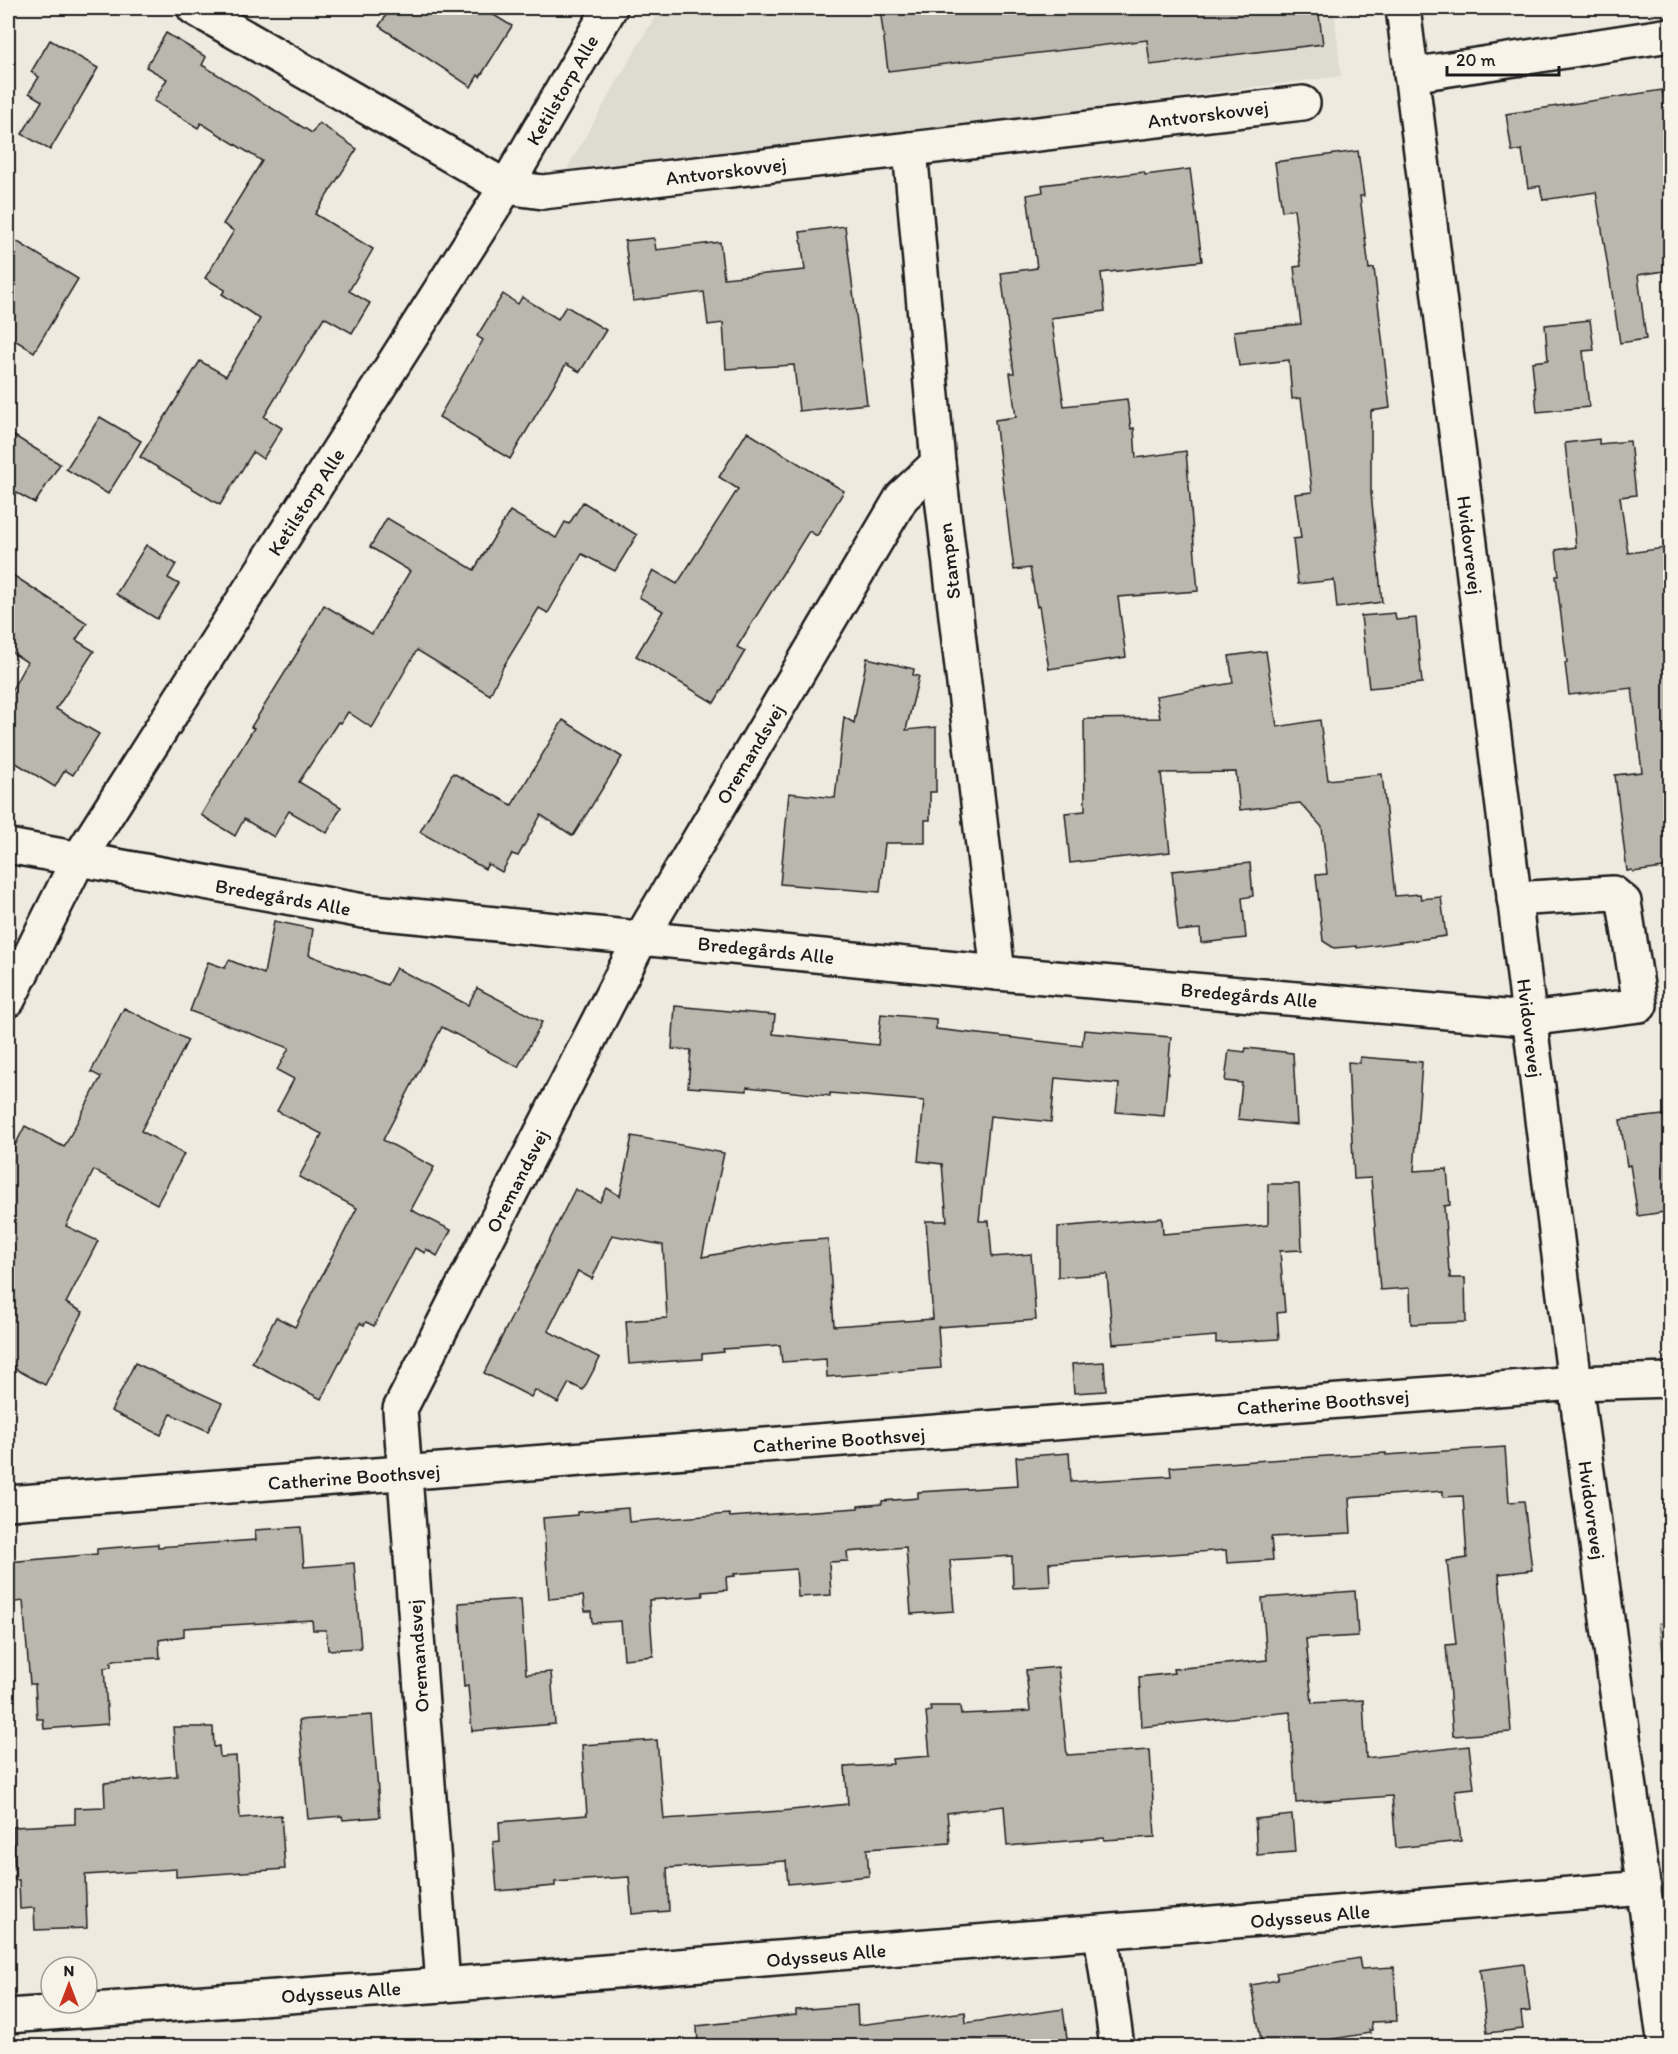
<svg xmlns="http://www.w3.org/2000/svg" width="1678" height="2054" font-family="Itim,sans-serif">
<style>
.built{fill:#dedbd1}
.green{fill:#cfccc3;stroke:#767470;stroke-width:1.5}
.building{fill:#bab7af;stroke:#1c1c1c;stroke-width:1.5}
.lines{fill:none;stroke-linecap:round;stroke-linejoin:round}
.minor-casing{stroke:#1c1c1c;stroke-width:38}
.minor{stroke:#f7f3e8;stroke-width:33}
.labels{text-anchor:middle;stroke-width:4.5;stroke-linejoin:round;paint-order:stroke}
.street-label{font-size:20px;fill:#1c1c1c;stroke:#f7f3e8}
</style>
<rect width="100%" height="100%" fill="#eeeae0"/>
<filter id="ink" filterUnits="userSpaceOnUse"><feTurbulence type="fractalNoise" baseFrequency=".0167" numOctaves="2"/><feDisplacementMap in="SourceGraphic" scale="12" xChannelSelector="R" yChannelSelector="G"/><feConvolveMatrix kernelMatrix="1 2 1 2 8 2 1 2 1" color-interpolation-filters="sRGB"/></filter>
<g filter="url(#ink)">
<path class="built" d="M660,8h674l7,68 -779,101z"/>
<path class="green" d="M1659,1623l11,1v81z"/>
<g class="building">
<path d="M391,8h91l30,18 -32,51 -2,-2 -7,12 -92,-61z"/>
<path d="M880,8h438l5,36 -173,21 -3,-25 -259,31z"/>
<path d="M166,33l40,24 -4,8 110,68 7,-10 38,26 -42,65 58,35 -24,42 21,12 -18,30 -28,-16 -60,100 18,11 -19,31 -10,-7 -33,53 -80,-48 60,-96 26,15 34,-57 -38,-25 3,-4 -20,-12 29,-47 -11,-7 39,-63 -61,-38 -3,5 -44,-27 13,-22 -21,-12z"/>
<path d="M50,40l48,28 -48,82 -28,-16 20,-33 -13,-8 10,-16 -8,-5z"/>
<path d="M1662,90l9,55v125l-33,5 8,64 -26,4 -24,-151 -53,8 -3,-14 -12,2 -6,-38 -10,2 -6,-38z"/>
<path d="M1358,151l6,45h-4l9,73 5,-1 16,140 -19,3v82l11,109 -45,6 -3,-28 -36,4 -5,-45 8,-1 -6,-44 17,-2 -11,-94 -9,1 -3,-39 -50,6 -5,-35 67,-7 -7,-57 7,-1 -7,-57 -12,2 -7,-49z"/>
<path d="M1190,169l12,92 -101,12 4,38 -54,7 13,88 63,-7 4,30 3,-1 2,30 50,-7 12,140 -80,6 8,60 -77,12 -10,-63 -2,1 -7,-39 -16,2 -19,-150 21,-3 -6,-44h4l-13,-100 36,-5 -10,-73 16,-3 -1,-7 102,-13 1,3z"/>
<path d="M845,226l22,178 -68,7 -5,-46 -68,4 -3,-46 -15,2 -4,-33 -71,9 -8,-60 29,-3 2,12 64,-8 4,36 81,-8 -5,-38z"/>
<path d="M8,236l70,43 -44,73 -26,-16z"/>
<path d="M503,294l15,10 4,-7 36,22 8,-13 40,24 -26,42 -14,-8 -56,95 -71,-42 44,-77 -6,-4z"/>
<path d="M1590,320l4,30 -11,1 6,56 -52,5 -5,-50 16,-2 -3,-35z"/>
<path d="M100,417l41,24 -33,53 -42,-25z"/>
<path d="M8,432l52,32 -25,39 -27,-15z"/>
<path d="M747,432l97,59 -27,45 -8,-5 -72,116 8,4 -31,52 -78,-47 27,-45 -24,-14 14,-27 24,14 61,-95 -19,-12z"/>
<path d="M1599,439v5l31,-3 6,54 -16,2 8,56 37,-5 6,39v280l-38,5 -1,-2 -5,1 -12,-96 27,-3 -10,-84 -63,7 -4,-32h2l-11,-87h3l-3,-26 20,-3 -11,-104z"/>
<path d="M583,502l54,33 -22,36 -33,-17 -34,59 -9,-5 -36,59 -13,28 -73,-45 -45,78 -24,-16 -7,11 -3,-1 -39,60 42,25 -14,26 -38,-22 -15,26 -30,-18 -9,17 -34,-21 53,-87 -3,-1 48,-77h-1l26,-45 48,29 38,-63 -40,-24 17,-29 87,52 36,-59 46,27 9,-16 4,2z"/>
<path d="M146,545l30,19 -8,14 11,6 -22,35 -41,-25z"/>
<path d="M8,572l79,51 -11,17 18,11 -38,58 43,25 -26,41 -8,-5 -10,17 -47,-29v-61l19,-35 -19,-12z"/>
<path d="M1395,613l1,7 20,-2 6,65 -53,5 -8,-72z"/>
<path d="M1266,651l11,76 43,-7 8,60 54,-6 13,122 25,-2 1,5 20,-2 5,39 -89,12v-2l-23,2 -11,-7 -7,-66 11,-1 -5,-47 -22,-24 -60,7 -4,-38 -75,1 9,79 -100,11 -5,-50 20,-2 -1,-92 76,-1 -4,-22 77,-13 -4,-27z"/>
<path d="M867,658l47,11 -1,6 6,1 -13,54 30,-3v65h-6v28h-5v23h-40l-5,49 -100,-8 9,-91 46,5 9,-81 10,6z"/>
<path d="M563,720l59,37 -49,79 -32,-21 -23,41 -6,-2 -10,18 -14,-8 -3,5 -65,-37 33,-59 59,32z"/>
<path d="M1250,863l3,33 -11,2 4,40 -45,5 -1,-14 -22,2 -6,-60z"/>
<path d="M274,921l39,8 -4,26 78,30 9,-17 72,37 9,-17 65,34 -24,45 -76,-40 -59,113 51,27 -23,43 40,20 -14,26 -11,-7 -1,4 -10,-5 -41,78 -8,-4 -2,3 -4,-2 -39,76 -69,-36 24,-46 19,10 62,-119 -58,-31 23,-43 -45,-23 17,-32 -17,-9 12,-22 -99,-37 18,-49 17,6 4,-8 35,14z"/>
<path d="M675,1006l100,9 -2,19 105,11 3,-31 55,5v10l146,17 2,-16 87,7 -7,79 -48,-4 3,-28 -64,-6 -4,44 -61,-6 -11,105h10l3,36 39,-3 5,66 -98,7 3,41 -114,9 -1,-18 -44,3 -2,-17 -57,4 1,3 -22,2v5l-73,5 -3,-43 41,-3 -4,-73 -51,-10 -20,44 -14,-8 -30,60 52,27 -17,32 -14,-7 -11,20 -23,-13 -4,7 -47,-24 91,-184 25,13 7,-14 13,8 12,-60 92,17 -22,104 80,-15 46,-3 6,87 99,-7 -7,-98h21l-5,-57 -24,-3 6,-60 -94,-8v3l-83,-9v4l-59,-4 3,-37 -19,-1z"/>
<path d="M124,1008l64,32 -47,91 43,23 -27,50 -63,-34 -28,56 32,15 -32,62 17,9 -38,73 -37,-20v-206l17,-33 39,21 37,-70 -10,-5z"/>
<path d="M1246,1048l47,5 4,72 -59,-6 4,-36 -17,-2 4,-31 16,2z"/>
<path d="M1360,1057l62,5 -8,109 33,-2 3,36 -6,1 5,66h1v6h15l1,44 -55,2 -1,-36 -30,2 -9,-112 -17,1 -6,-117 12,1z"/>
<path d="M1671,1114v97l-33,5 -8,-51 -3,1 -7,-46z"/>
<path d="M1268,1184h31l3,66 -22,1 5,61 -8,1 2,26 -63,4v-7l-103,8 -6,-70 -49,3v-50l104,-9 1,16 105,-9z"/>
<path d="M1104,1362l2,29 -32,2 -2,-29z"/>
<path d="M135,1363l87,40 -14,28 -37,-17 -10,21 -50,-24z"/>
<path d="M1505,1447l4,55 15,-1 8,69 -33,4 12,158 -58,4 -7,-91 10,-1 -9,-83 20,-3 -4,-62 -20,1v-6l-94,7 2,35 -80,4 2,23 -46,3 -1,-13 -177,13 1,23 -37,2 -1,-32 -62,4 4,51 -43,3 -5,-67 -59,5 1,9 -19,1 2,33 -33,2 -2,-28 -62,5 1,2 -9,1 1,13 -25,2 1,4 -54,4 4,56 -29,3 -3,-38 -29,2 -1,-12h-6l-2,-15 -34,3 -6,-81 34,-3v-3l51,-4 1,14 100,-8 1,3 128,-9v-2l24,-2v-3l36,-3v-6l100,-6 -2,-29 53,-4 2,29 100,-6 -1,-9 157,-11 59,-3v2z"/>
<path d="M301,1527l3,40 50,-4 7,85 -33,2 -2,-20h-13l-1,-10 -128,8v8l-25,4 1,18 -46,2 -3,2v5l-7,1 4,56 -64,5 -1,-10h-6l-2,-35h-5l-7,-83 -15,2v-41l89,-8v-5l61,-5v3l98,-7 -1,-10z"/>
<path d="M1355,1591l3,45 -52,3 6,64 51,-3 3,58 103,-12 5,42 -19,2 6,51 -65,7 -4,-52 -96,7 -6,-91 -148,15 -3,-50 35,-4 -1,-4 94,-9 -5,-62z"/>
<path d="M521,1599l5,75 25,-2 4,52 -83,7 -4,-45 -4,1 -5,-84z"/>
<path d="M1058,1667l9,88 83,-5 5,87 -51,3v-2l-97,8 -3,-40 -57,7 3,30 -83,6 2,27 -81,8 -2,-23 -119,7 2,43 -37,3 -3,-37 -74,5v4l-58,5 -4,-49 7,-1 -1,-19 88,-7 -5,-70 75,-5 7,79 118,-8 66,-7 -3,-37 48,-3 -1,-5 38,-3 -4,-44 5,-1 -1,-5h30l1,8 69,-3 -4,-41z"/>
<path d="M372,1715l8,102 -37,3 -1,-4 -34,3 -9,-99z"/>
<path d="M173,1727h40l1,20 5,-1 1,11 16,-1 4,62 41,-3 4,54 -109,8v-8l-91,6 2,53 -52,2 -1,-22 -14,1 -1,-29h-4l-2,-53 62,-3v-16l30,-1 -1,-24 73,-7z"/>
<path d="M1292,1815l3,37 -38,3 -2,-36z"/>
<path d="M1359,1958l2,11 33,-2 3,54 -26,1 1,8h-3l1,3 -80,13h-28l-11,-61 27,-5 -2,-7z"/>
<path d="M1524,1964l6,47 -9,1 2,17 -36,4 -7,-63z"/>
<path d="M857,2005l1,20 107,-13 1,11 97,-14 5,37h-370l-1,-20 99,-11v-5z"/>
</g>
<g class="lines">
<defs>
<g id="minor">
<path d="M194,8l312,179 37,5 760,-89"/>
<path d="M1403,8l172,1375 90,663"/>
<path d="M1411,75l259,-40"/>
<path d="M910,149l28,314 60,510"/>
<path d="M8,846l355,65 635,62 530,46 112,-14 -16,-103 -11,-9 -99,6"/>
<path d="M8,1000l70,-140 428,-673 104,-179"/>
<path d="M8,1503l1567,-120 95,-3"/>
<path d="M1101,1933l16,113"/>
<path d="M443,1985l-43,-576 241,-471 261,-441 36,-34"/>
<path d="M8,2016l435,-31 1201,-97"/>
</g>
</defs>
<use href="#minor" class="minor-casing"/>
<use href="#minor" class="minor"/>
</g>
</g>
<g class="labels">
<g class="street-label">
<text transform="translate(562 90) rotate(-60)" y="7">Ketilstorp Alle</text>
<text transform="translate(1208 114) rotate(-7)" y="7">Antvorskovvej</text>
<text transform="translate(726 171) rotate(-7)" y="7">Antvorskovvej</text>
<text transform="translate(306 502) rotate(-57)" y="7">Ketilstorp Alle</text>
<text transform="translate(1470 545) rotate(83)" y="7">Hvidovrevej</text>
<text transform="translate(949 561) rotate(-97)" y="7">Stampen</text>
<text transform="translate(750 754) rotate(-59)" y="7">Oremandsvej</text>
<text transform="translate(283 897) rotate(10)" y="7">Bredegårds Alle</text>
<text transform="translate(766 950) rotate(6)" y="7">Bredegårds Alle</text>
<text transform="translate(1249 995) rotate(5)" y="7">Bredegårds Alle</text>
<text transform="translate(1530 1028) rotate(83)" y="7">Hvidovrevej</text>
<text transform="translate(517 1181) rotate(-63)" y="7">Oremandsvej</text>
<text transform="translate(1323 1402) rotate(-4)" y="7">Catherine Boothsvej</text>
<text transform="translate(839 1440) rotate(-4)" y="7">Catherine Boothsvej</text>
<text transform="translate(354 1477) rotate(-4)" y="7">Catherine Boothsvej</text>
<text transform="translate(1592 1510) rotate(82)" y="7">Hvidovrevej</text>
<text transform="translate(418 1656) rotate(-94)" y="7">Oremandsvej</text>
<text transform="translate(1310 1916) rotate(-5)" y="7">Odysseus Alle</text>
<text transform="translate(826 1955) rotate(-5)" y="7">Odysseus Alle</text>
<text transform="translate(341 1992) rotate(-4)" y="7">Odysseus Alle</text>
</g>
</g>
<rect width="1678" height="2054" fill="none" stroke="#f7f3e8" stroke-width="30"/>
<rect x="15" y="15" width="1648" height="2024" fill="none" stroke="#1c1c1c" stroke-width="2" filter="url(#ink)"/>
<g transform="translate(69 1985)"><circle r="28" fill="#f7f3e8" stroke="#9f9d96" stroke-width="1.5"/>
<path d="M0-4.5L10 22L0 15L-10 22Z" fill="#c8321e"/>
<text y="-9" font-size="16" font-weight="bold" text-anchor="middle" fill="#1c1c1c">N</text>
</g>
<path d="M1447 66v9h112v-9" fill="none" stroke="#1c1c1c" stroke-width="3"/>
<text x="1456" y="66" font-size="18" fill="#1c1c1c" stroke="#f7f3e8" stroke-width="4.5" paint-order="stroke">20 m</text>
</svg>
